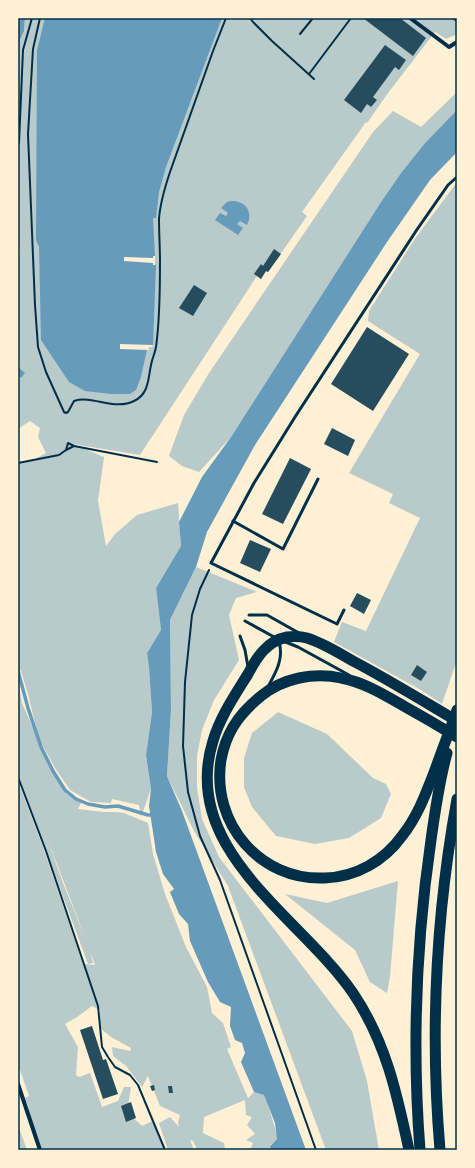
<svg xmlns="http://www.w3.org/2000/svg" width="475" height="1168" font-family="'Work Sans',sans-serif">
<style>
.green{fill:#b9caca;fill-rule:evenodd}
.water{fill:#669bbc}
.pier{fill:#fdf0d5}
.lines{fill:none;stroke-linecap:round;stroke-linejoin:round}
.stream{stroke:#669bbc;stroke-width:3.5}
.building{fill:#264d5e}
.path{stroke:#003049;stroke-width:2}
.service{stroke:#003049;stroke-width:3}
.minor{stroke:#003049;stroke-width:4}
.motorway{stroke:#003049;stroke-width:11}
.neatline{fill:none;stroke:#003049;stroke-width:1.5}
</style>
<rect width="100%" height="100%" fill="#fdf0d5"/>
<g class="green">
<path d="M25,18h432v16l-11,5 -11,-7 -47,61 -21,30 -1,-1 -64,90 5,4 -39,56 -2,-1 -5,8 -4,-3 -117,179 -67,-11 31,13 -6,44 8,45 9,-12 22,-19 41,-12 3,43 -25,42 5,42 -14,23 2,15 3,44 -6,43 5,34 -10,28 -2,-12 -27,-6 -1,4 -20,-1 -21,-12 -15,-22 -16,-29 -11,-45 -7,-23 -3,-4v-204l17,-4 11,-6 -8,-16 2,-9 -10,-7 -12,8v-54l3,3c-2,-11 -1,-22 -3,-33v-82l2,-11 -2,-17v-181l1,-2 1,-12 4,-9z"/>
<path d="M457,92v18l-32,33 -24,30 -20,29 -150,235 -32,35 -17,-6 -13,-10 15,-41 25,-42 164,-241 20,-21 28,16z"/>
<path d="M457,182v478l-15,44 -21,-14 -87,-48 8,-20 24,9 54,-113 -31,-15 4,-9 -44,-21 71,-119 -52,-33 1,-10 45,-71z"/>
<path d="M196,567l61,25 -21,6 -7,17 10,45 -25,40 -12,30 -5,26v32l5,31 17,38 133,174 15,50 12,69h-53l-98,-264 -34,-55 -27,-55 4,-66 -1,-90z"/>
<path d="M18,681l4,22 25,56 16,29 18,15 -3,6 26,3h12l8,1 24,10 5,31 12,40 21,53 21,40 5,26 11,10 8,24 -4,2 21,49 6,-6 11,3 13,43 -8,7 1,5h-21l3,-7 -7,-3 9,-6 -8,-9 5,-8 -6,-2 -1,-15 -41,17 -1,16 21,10 1,7h-29v-3l-3,-6 -3,-1 4,10h-26l-9,-27 11,-6 9,10 -1,-5 2,-7 -20,-9 -12,-30 -6,11 -16,-21 -13,-10 -1,-9 18,4 1,-3 -20,-11 -11,-9v-18l-8,-4 -15,11 -12,7 13,23 -2,28 3,2 11,-4 12,34 16,-6 6,-14h7l-4,25 15,14 10,-5 12,29h-125l-15,-41h5l-4,-11 4,-2 -11,-32v-283l26,69 39,114 12,1 -5,-13 3,11 -5,1 -70,-189zM47,838l39,102 -23,-57z"/>
<path d="M278,712l49,22 46,44 13,6 5,10 -10,24 -32,20 -34,6 -39,-8 -24,-29 -8,-20v-29l8,-25z"/>
<path d="M398,881l-8,95 -3,17 -17,-11 -15,-32 -70,-56 42,9z"/>
<path d="M18,1125l9,25h-9z"/>
</g>
<g class="water">
<path d="M18,18h7l-1,13 -4,9 -1,12 -1,2z"/>
<path d="M45,18h177l-56,149 -7,25 -3,26h-3l2,38h-2v8l3,1 -3,80h-5l-7,32 -5,13 -6,4h-19l-26,-3 -16,-9 -28,-42 -2,-93 -3,-7 1,-190z"/>
<path d="M457,110v42l-27,28 -43,62 -132,203 -48,87 -11,35 -26,53 1,90 -4,66 15,35 124,339h-35l-1,-4 7,-7 -2,-16 -11,-28 -10,-3 -13,-30 4,-9 -3,-10 -7,-3 -5,-14 1,-19 -11,-5 -12,-20 -18,-41 -2,-17 -9,-10 -9,-22 4,-3 -11,-15 -7,-22 -7,-46 2,-17 -5,-34 6,-43 -3,-44 -2,-15 14,-23 -5,-42 25,-42 -2,-24 23,-45 29,-40 150,-235 20,-29 24,-30z"/>
<path d="M231,201c14,-1 23,11 16,24l-7,-4 -3,3 6,4 -5,7 -23,-15 5,-7 6,3 2,-3 -7,-5 6,-6z"/>
<path d="M18,345l1,7v16l6,5 -4,5 -3,-3z"/>
</g>
<g class="pier">
<path d="M153,256h2v9h-2v-2l-29,-2v-4l29,1z"/>
<path d="M120,344l33,1 -1,2h-3v3l-29,-1z"/>
</g>
<g class="lines">
<path class="stream" d="M18,671l10,37 13,39 12,24 12,19 11,9 12,5 17,3 13,-1 30,9h6"/>
</g>
<g class="building">
<path d="M363,18h37l26,20 -13,18z"/>
<path d="M385,45l21,15 -7,10 -4,-3 -22,30 4,3 -6,7 -4,-3 -6,9 -17,-13z"/>
<path d="M274,249l7,5 -13,18 -2,-1 -5,8 -7,-5 7,-10 2,2z"/>
<path d="M194,285l13,8 -14,23 -14,-8z"/>
<path d="M367,327l42,27 -36,57 -42,-27z"/>
<path d="M332,428l23,12 -7,16 -24,-12z"/>
<path d="M290,458l21,11 -28,55 -21,-10z"/>
<path d="M250,540l21,9 -11,23 -20,-9z"/>
<path d="M357,593l14,7 -7,14 -14,-8z"/>
<path d="M417,665l10,7 -6,9 -10,-6z"/>
<path d="M92,1026l11,34 3,-1 12,35 -15,5 -23,-69z"/>
<path d="M154,1085l1,5 -3,1 -2,-5z"/>
<path d="M168,1086h4l1,7h-4z"/>
<path d="M131,1102l5,16 -10,4 -5,-16z"/>
</g>
<g class="lines">
<g class="path">
<path d="M40,18l-7,31 -5,85 7,171 3,42 8,25 18,40 2,1 2,-1 6,-11c19,-6 40,10 60,0 15,-7 14,-22 17,-36 1,-6 4,-12 5,-18 4,-28 4,-57 4,-85 0,-14 -1,-29 -1,-43 1,-16 6,-32 11,-47l43,-121 13,-33"/>
<path d="M250,18l3,4 19,19 42,38"/>
<path d="M452,18l5,3"/>
<path d="M300,34l13,-16"/>
<path d="M309,74l42,-56"/>
<path d="M19,143l4,-93 9,-32"/>
<path d="M66,450l8,-4"/>
<path d="M18,463l41,-8 7,-5 2,-7 6,3 83,16"/>
<path d="M209,570l-9,19 -8,26 -7,67 -2,64 5,46 12,44 20,44 96,270"/>
<path d="M18,777l28,74 52,155 4,41 6,10 7,10 15,8 8,10 27,65"/>
</g>
<g class="service">
<path d="M233,521l50,28 35,-70"/>
<path d="M344,610l-7,14 -126,-61 43,-80 41,-66 121,-186 32,-46 9,-8"/>
<path d="M249,615h18l32,18"/>
<path d="M245,621l31,17"/>
<path d="M240,636l5,14 3,17"/>
<path d="M283,641l15,6 51,28"/>
<path d="M269,685c7,-13 15,-27 10,-43"/>
</g>
<g class="minor">
<path d="M410,18l39,29 8,-5"/>
<path d="M18,1084l22,66"/>
</g>
<g class="motorway">
<path d="M457,710c-7,20 -15,40 -22,60 -9,23 -17,46 -33,66 -18,25 -46,41 -77,42 -65,3 -114,-55 -104,-118 2,-11 6,-23 12,-33 7,-12 17,-22 28,-31 22,-18 53,-24 80,-18 22,4 42,16 61,27 18,10 37,21 55,32"/>
<path d="M409,1150c-12,-56 -23,-108 -56,-157 -52,-76 -174,-143 -140,-252 7,-24 22,-46 35,-67 9,-17 19,-33 39,-37 7,-1 13,-1 20,1 16,5 32,15 46,23 36,19 70,40 104,60"/>
<path d="M420,1150c-8,-103 -4,-207 11,-310 4,-29 8,-58 16,-87"/>
<path d="M440,1150c-10,-117 -4,-236 17,-351"/>
</g>
</g>
<rect width="475" height="1168" fill="none" stroke="#fdf0d5" stroke-width="38"/>
<rect x="19" y="19" width="437" height="1130" class="neatline"/>
</svg>
